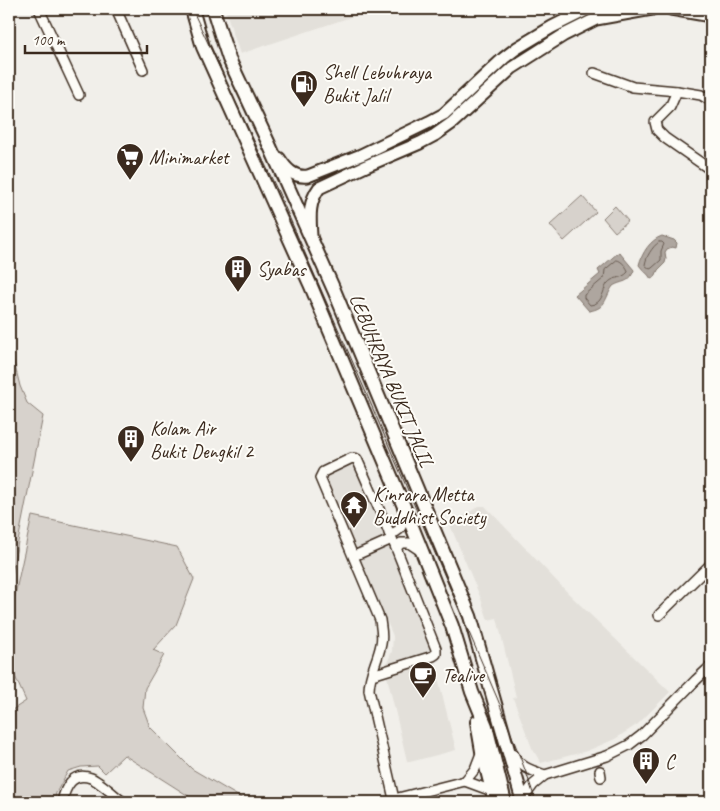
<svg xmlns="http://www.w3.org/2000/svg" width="720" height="811" font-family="Caveat,sans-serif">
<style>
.built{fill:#e3e0da}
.green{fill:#d7d2cc;stroke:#897e75}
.water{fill:#aea69f;stroke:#80746b}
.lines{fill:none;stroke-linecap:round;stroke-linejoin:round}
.shore{stroke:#695c52;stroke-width:1}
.minor-casing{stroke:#3b2a1e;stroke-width:12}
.major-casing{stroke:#3b2a1e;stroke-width:15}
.highway-casing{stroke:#3b2a1e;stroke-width:16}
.minor{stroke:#fdfcf7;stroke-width:9}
.major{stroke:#fdfcf7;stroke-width:11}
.highway{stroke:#fdfcf7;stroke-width:12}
.tram{stroke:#3b2a1e;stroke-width:1}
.labels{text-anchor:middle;stroke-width:4;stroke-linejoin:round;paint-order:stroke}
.poi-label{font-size:20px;fill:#3b2a1e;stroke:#fdfcf7;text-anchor:start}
.street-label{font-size:20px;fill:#3b2a1e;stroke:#fdfcf7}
</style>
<rect width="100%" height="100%" fill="#f1efea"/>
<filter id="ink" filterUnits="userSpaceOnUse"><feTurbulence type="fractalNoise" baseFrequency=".02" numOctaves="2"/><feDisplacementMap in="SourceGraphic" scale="10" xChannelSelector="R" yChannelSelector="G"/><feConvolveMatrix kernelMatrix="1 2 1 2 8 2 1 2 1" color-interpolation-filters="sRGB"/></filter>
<g filter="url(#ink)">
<g class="built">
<path d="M225,9h150l-135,45z"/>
<path d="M353,463l72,162 31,125 -46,12 -3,-1 -22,-93 7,-17 1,-15 -36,-86 -33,-73z"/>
<path d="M479,506h6l82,86 103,100 -32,32 -23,15 -28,12 -46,12 -9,-15 -19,-50 3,-1 -19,-79 -9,2 -7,-21 -31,-74z"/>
</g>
<g class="green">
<path d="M582,196l14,16 -32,29 -14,-16z"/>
<path d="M615,206l13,15 -13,11 -12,-14z"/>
<path d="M9,342l11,44 7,17 16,13 -34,171z"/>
<path d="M32,516l145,31 17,32 -18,46 -23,25 11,5 -19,33 -2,20 7,19 42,42 56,33h-50l-74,-47 -19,18 -7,-7 -17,1 -13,4 -12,22 -2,9h-45v-90l17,-11 -17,-38v-40z"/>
</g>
<g class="water">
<path d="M662,236l12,4 3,3 -1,5 -4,-1 -5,2 -2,3 1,7 -1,4 -7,7 -3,7 -4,2c-3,-6 -8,-8 -12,-14 3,-12 11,-25 23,-29z"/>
<path d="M619,252l15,18c-5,14 -11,10 -21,16 -9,13 -6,22 -24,25l-14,-16 25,-21 -2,-4z"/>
</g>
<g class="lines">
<g class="shore">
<path d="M659,242h3l2,2 -3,7v9l-9,8 -2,1 -5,-4c1,-8 7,-18 14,-23z"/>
<path d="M617,260c4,0 11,8 11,12 -7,8 -15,4 -21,12 -5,8 -4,20 -17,21l-6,-7v-3l20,-17 1,-8z"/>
</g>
<defs>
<g id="minor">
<path d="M39,9l40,86"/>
<path d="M116,9l27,61"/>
<path d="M594,73l39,14 44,4 24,4 10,6"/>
<path d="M677,91l-7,16 -15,15 2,8 8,8 46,32"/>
<path d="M389,533c15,0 14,-13 16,-24"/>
<path d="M396,548l5,-5h8l12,8"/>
<path d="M354,556l38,-17"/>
<path d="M659,615l52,-51"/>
<path d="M372,675l61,-19 3,-2v-5l-40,-101 -39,-89 -5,-1 -29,14 -3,6 60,142c1,8 3,16 1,24 -3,16 -12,30 -12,46l25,109"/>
<path d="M513,754c8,14 17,16 32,21"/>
<path d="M600,771l1,6"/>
<path d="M465,781l10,-12 7,-18"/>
<path d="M62,802c3,-14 10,-31 29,-24 8,3 24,18 32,24"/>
<path d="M389,802l5,-3 71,-18 27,10"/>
<path d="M525,802v-6l8,-11 12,-10 62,-19 22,-11 13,-10 54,-55 15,-14"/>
</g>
<g id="major">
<path d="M671,9l40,7"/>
<path d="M279,158c7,11 15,20 29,18l53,-21 68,-33 15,-8 60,-56 13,-10 35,-21 36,-18"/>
<path d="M311,236c-1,-18 -3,-33 8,-48l47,-22 54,-23 15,-8 17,-12 60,-55 52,-33 32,-16 56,-10"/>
</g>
<g id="highway">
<path d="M192,9l11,38 107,237 95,225 47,117 20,66 14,34 19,76"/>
<path d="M213,9l9,29 7,21 39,83 66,148 136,326 53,186"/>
<path d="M477,722l5,29 13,51"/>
</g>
</defs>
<use href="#minor" class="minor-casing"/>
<use href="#major" class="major-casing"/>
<use href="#highway" class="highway-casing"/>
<use href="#minor" class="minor"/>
<use href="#major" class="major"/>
<use href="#highway" class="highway"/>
<path class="tram" d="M192,9l88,187 84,192 134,312 29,75 9,27"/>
</g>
</g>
<defs>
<symbol id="fuel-pin" viewBox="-11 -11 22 30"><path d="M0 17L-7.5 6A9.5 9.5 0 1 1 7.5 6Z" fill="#3b2a1e" stroke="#fdfcf7"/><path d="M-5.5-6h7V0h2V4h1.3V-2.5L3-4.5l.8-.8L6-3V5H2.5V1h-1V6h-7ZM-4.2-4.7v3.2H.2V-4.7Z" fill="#fff"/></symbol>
<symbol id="supermarket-pin" viewBox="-11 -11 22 30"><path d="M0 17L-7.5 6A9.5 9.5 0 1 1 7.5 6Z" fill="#3b2a1e" stroke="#fdfcf7"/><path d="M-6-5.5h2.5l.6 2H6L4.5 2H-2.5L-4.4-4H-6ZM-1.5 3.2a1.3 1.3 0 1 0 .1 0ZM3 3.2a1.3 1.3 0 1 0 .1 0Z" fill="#fff"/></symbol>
<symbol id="building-pin" viewBox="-11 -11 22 30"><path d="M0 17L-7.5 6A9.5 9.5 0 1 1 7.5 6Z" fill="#3b2a1e" stroke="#fdfcf7"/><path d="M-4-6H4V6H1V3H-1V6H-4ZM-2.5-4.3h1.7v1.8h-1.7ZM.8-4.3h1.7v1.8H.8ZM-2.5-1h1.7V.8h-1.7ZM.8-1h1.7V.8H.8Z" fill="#fff"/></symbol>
<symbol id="temple-pin" viewBox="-11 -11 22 30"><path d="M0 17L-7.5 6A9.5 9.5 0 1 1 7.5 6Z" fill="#3b2a1e" stroke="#fdfcf7"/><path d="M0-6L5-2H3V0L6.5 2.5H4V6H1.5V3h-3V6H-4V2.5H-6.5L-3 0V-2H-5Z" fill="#fff"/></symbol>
<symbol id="cafe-pin" viewBox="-11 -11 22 30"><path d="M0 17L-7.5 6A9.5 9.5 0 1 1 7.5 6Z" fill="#3b2a1e" stroke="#fdfcf7"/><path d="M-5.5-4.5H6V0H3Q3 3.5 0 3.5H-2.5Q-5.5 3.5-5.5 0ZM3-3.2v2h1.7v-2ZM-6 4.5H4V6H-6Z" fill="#fff"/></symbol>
</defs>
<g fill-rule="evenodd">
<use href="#fuel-pin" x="288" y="68" width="32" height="43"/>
<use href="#supermarket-pin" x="114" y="141" width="32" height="43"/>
<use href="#building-pin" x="222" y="253" width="32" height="43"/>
<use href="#building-pin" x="115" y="423" width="32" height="43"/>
<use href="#temple-pin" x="338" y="489" width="32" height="43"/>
<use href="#cafe-pin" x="407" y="659" width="32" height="43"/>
<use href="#building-pin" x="630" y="745" width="32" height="43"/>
</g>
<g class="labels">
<g class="poi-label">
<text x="323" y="79">Shell Lebuhraya<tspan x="323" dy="23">Bukit Jalil</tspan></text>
<text x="149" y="164">Minimarket</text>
<text x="257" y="276">Syabas</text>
<text x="150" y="435">Kolam Air<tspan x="150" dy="23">Bukit Dengkil 2</tspan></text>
<text x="373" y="501">Kinrara Metta<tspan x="373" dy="23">Buddhist Society</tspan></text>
<text x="442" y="682">Tealive</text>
<text x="665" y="768">C</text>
</g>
<g class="street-label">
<text transform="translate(392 380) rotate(67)" y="7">LEBUHRAYA BUKIT JALIL</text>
</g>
</g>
<rect width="720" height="811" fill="none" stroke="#fdfcf7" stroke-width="30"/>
<rect x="15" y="15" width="690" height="781" fill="none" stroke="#3b2a1e" stroke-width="2" filter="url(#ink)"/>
<path d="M25 45v8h122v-8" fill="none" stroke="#3b2a1e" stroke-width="2.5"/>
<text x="32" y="45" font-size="15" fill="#3b2a1e" stroke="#fdfcf7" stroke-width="4" paint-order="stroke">100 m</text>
</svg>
